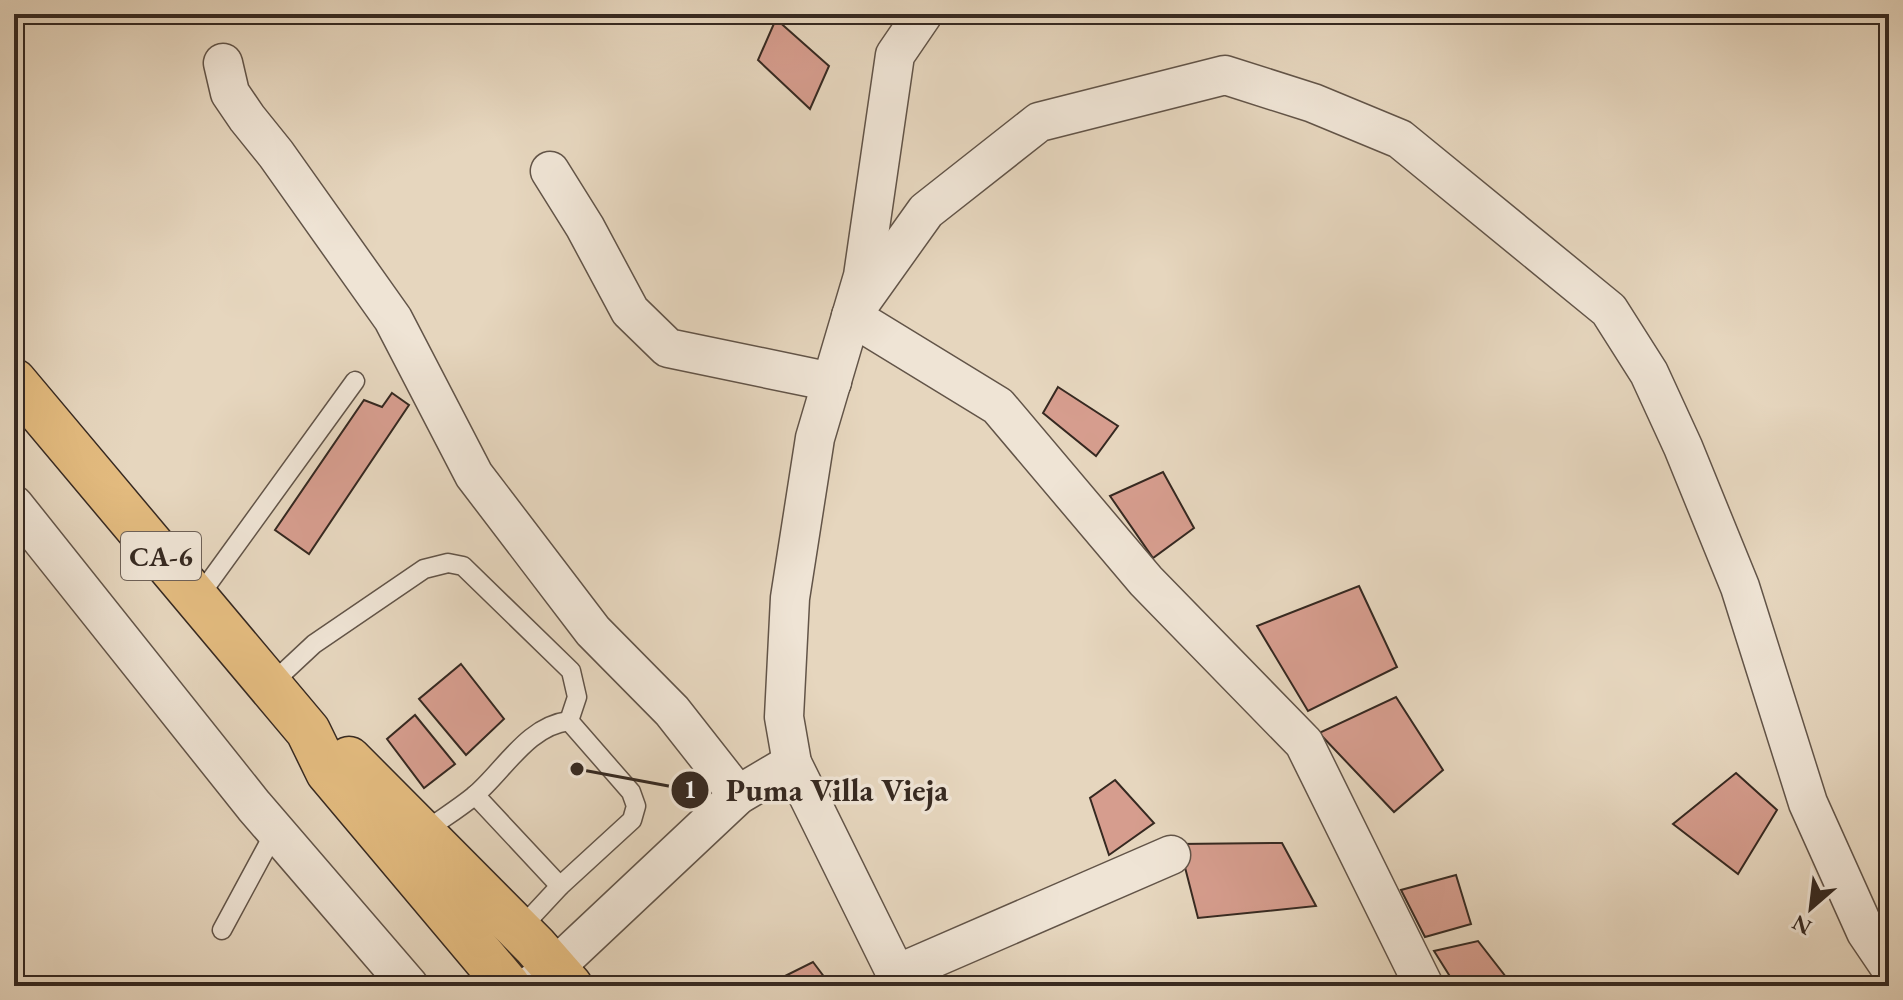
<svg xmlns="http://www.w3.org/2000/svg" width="1903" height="1000" font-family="'EB Garamond',serif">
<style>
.building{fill:#d69d8e;stroke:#362921;stroke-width:2}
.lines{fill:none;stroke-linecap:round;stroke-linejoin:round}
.lane-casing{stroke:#625448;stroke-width:21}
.street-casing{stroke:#625448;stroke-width:41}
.highway-casing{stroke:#362921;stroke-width:47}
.lane{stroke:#efe4d5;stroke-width:18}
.street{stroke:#efe4d5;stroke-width:38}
.highway{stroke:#e3bb7f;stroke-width:44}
.labels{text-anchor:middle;stroke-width:7;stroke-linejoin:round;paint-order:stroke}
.shield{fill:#efe4d5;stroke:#6e6157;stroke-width:2}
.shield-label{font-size:28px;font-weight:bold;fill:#362921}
.leader{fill:none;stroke:#362921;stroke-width:3}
.callout-dot{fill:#362921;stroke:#efe4d5;stroke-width:3}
.mark-label{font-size:24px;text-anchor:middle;font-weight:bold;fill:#fff}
.callout-label{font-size:32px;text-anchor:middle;font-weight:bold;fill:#362921;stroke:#efe4d5;stroke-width:7;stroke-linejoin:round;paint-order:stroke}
</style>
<rect width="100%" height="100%" fill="#e6d6be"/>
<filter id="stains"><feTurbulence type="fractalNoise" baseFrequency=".0025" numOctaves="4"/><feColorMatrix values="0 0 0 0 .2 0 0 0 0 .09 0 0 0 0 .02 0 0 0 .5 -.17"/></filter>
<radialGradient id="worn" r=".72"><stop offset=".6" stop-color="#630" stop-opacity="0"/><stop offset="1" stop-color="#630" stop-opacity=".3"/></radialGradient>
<g class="building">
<path d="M776,19l53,47 -19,43 -52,-49z"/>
<path d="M1058,387l60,39 -22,30 -53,-43z"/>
<path d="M392,393l17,12 -100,149 -34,-24 89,-130 18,7z"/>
<path d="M1163,472l31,56 -41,30 -43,-62z"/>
<path d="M1359,586l38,81 -89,44 -51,-85z"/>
<path d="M461,664l43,55 -38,36 -47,-56z"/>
<path d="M1396,697l47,73 -49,42 -75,-79z"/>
<path d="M415,715l40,49 -31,24 -37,-49z"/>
<path d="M1736,773l41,37 -39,64 -65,-50z"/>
<path d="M1115,780l39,43 -45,32 -19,-57z"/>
<path d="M1282,843l34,63 -118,12 -19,-74z"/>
<path d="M1456,875l15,49 -46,13 -24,-47z"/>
<path d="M1478,941l35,45h-57l-22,-35z"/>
<path d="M813,962l18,24h-66z"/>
</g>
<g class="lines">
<defs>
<g id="lane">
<path d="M197,599l158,-218"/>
<path d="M269,686l45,-42 110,-75 24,-6 15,3 108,105 6,26 -8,24"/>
<path d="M475,795l85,91"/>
<path d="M424,832c16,-12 34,-23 50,-36 30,-25 53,-70 95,-75l62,71 5,14 -4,14 -72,66 -41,44"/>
<path d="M222,930l48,-89 8,-8"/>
</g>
<g id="street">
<path d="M223,63l7,30 17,25 29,36 117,165 81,156 119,156 79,80 66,84"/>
<path d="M550,171l35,56 45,84 38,37 164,34"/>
<path d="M14,505l240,301 155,180"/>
<path d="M897,974l274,-119"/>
<path d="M530,986l24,-18 184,-173 54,-32"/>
<path d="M902,986l-110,-223 -8,-46 6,-119 25,-160 48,-162 32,-221 28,-41"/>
<path d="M1424,986l-120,-243 -158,-162 -148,-175 -147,-90 75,-105 113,-89 186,-47 88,28 87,36 209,171 40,63 34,74 57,140 68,216 58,129 23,34"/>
</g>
<g id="highway">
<path d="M14,381l294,350 20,41 180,214"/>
<path d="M349,759l186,187 35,40"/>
</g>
</defs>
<use href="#lane" class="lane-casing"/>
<use href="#street" class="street-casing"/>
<use href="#highway" class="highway-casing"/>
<use href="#lane" class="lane"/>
<use href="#street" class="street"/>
<use href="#highway" class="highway"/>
</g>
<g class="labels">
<rect class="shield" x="121" y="532" width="80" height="48" rx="6"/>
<g class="shield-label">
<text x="161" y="566">CA-6</text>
</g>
</g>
<path class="leader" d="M577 769L690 790"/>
<g class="callout-dot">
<circle cx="577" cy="769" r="8"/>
<circle cx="690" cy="790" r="20"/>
</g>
<g class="mark-label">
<text x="690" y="798">1</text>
</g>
<g class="callout-label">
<text x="837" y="801">Puma Villa Vieja</text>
</g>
<rect width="1903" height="1000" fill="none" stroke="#e6d6be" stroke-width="48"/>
<rect x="16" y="16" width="1871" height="968" fill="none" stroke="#362921" stroke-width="4"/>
<rect x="24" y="24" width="1855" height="952" fill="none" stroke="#362921" stroke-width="2"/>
<g transform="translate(1811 908) rotate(208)" stroke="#efe4d5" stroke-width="6" paint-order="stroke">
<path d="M0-6L14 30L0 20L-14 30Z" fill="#362921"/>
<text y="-12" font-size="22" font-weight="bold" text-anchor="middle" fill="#362921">N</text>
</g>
<rect width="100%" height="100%" filter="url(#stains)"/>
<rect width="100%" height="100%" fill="url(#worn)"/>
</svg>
